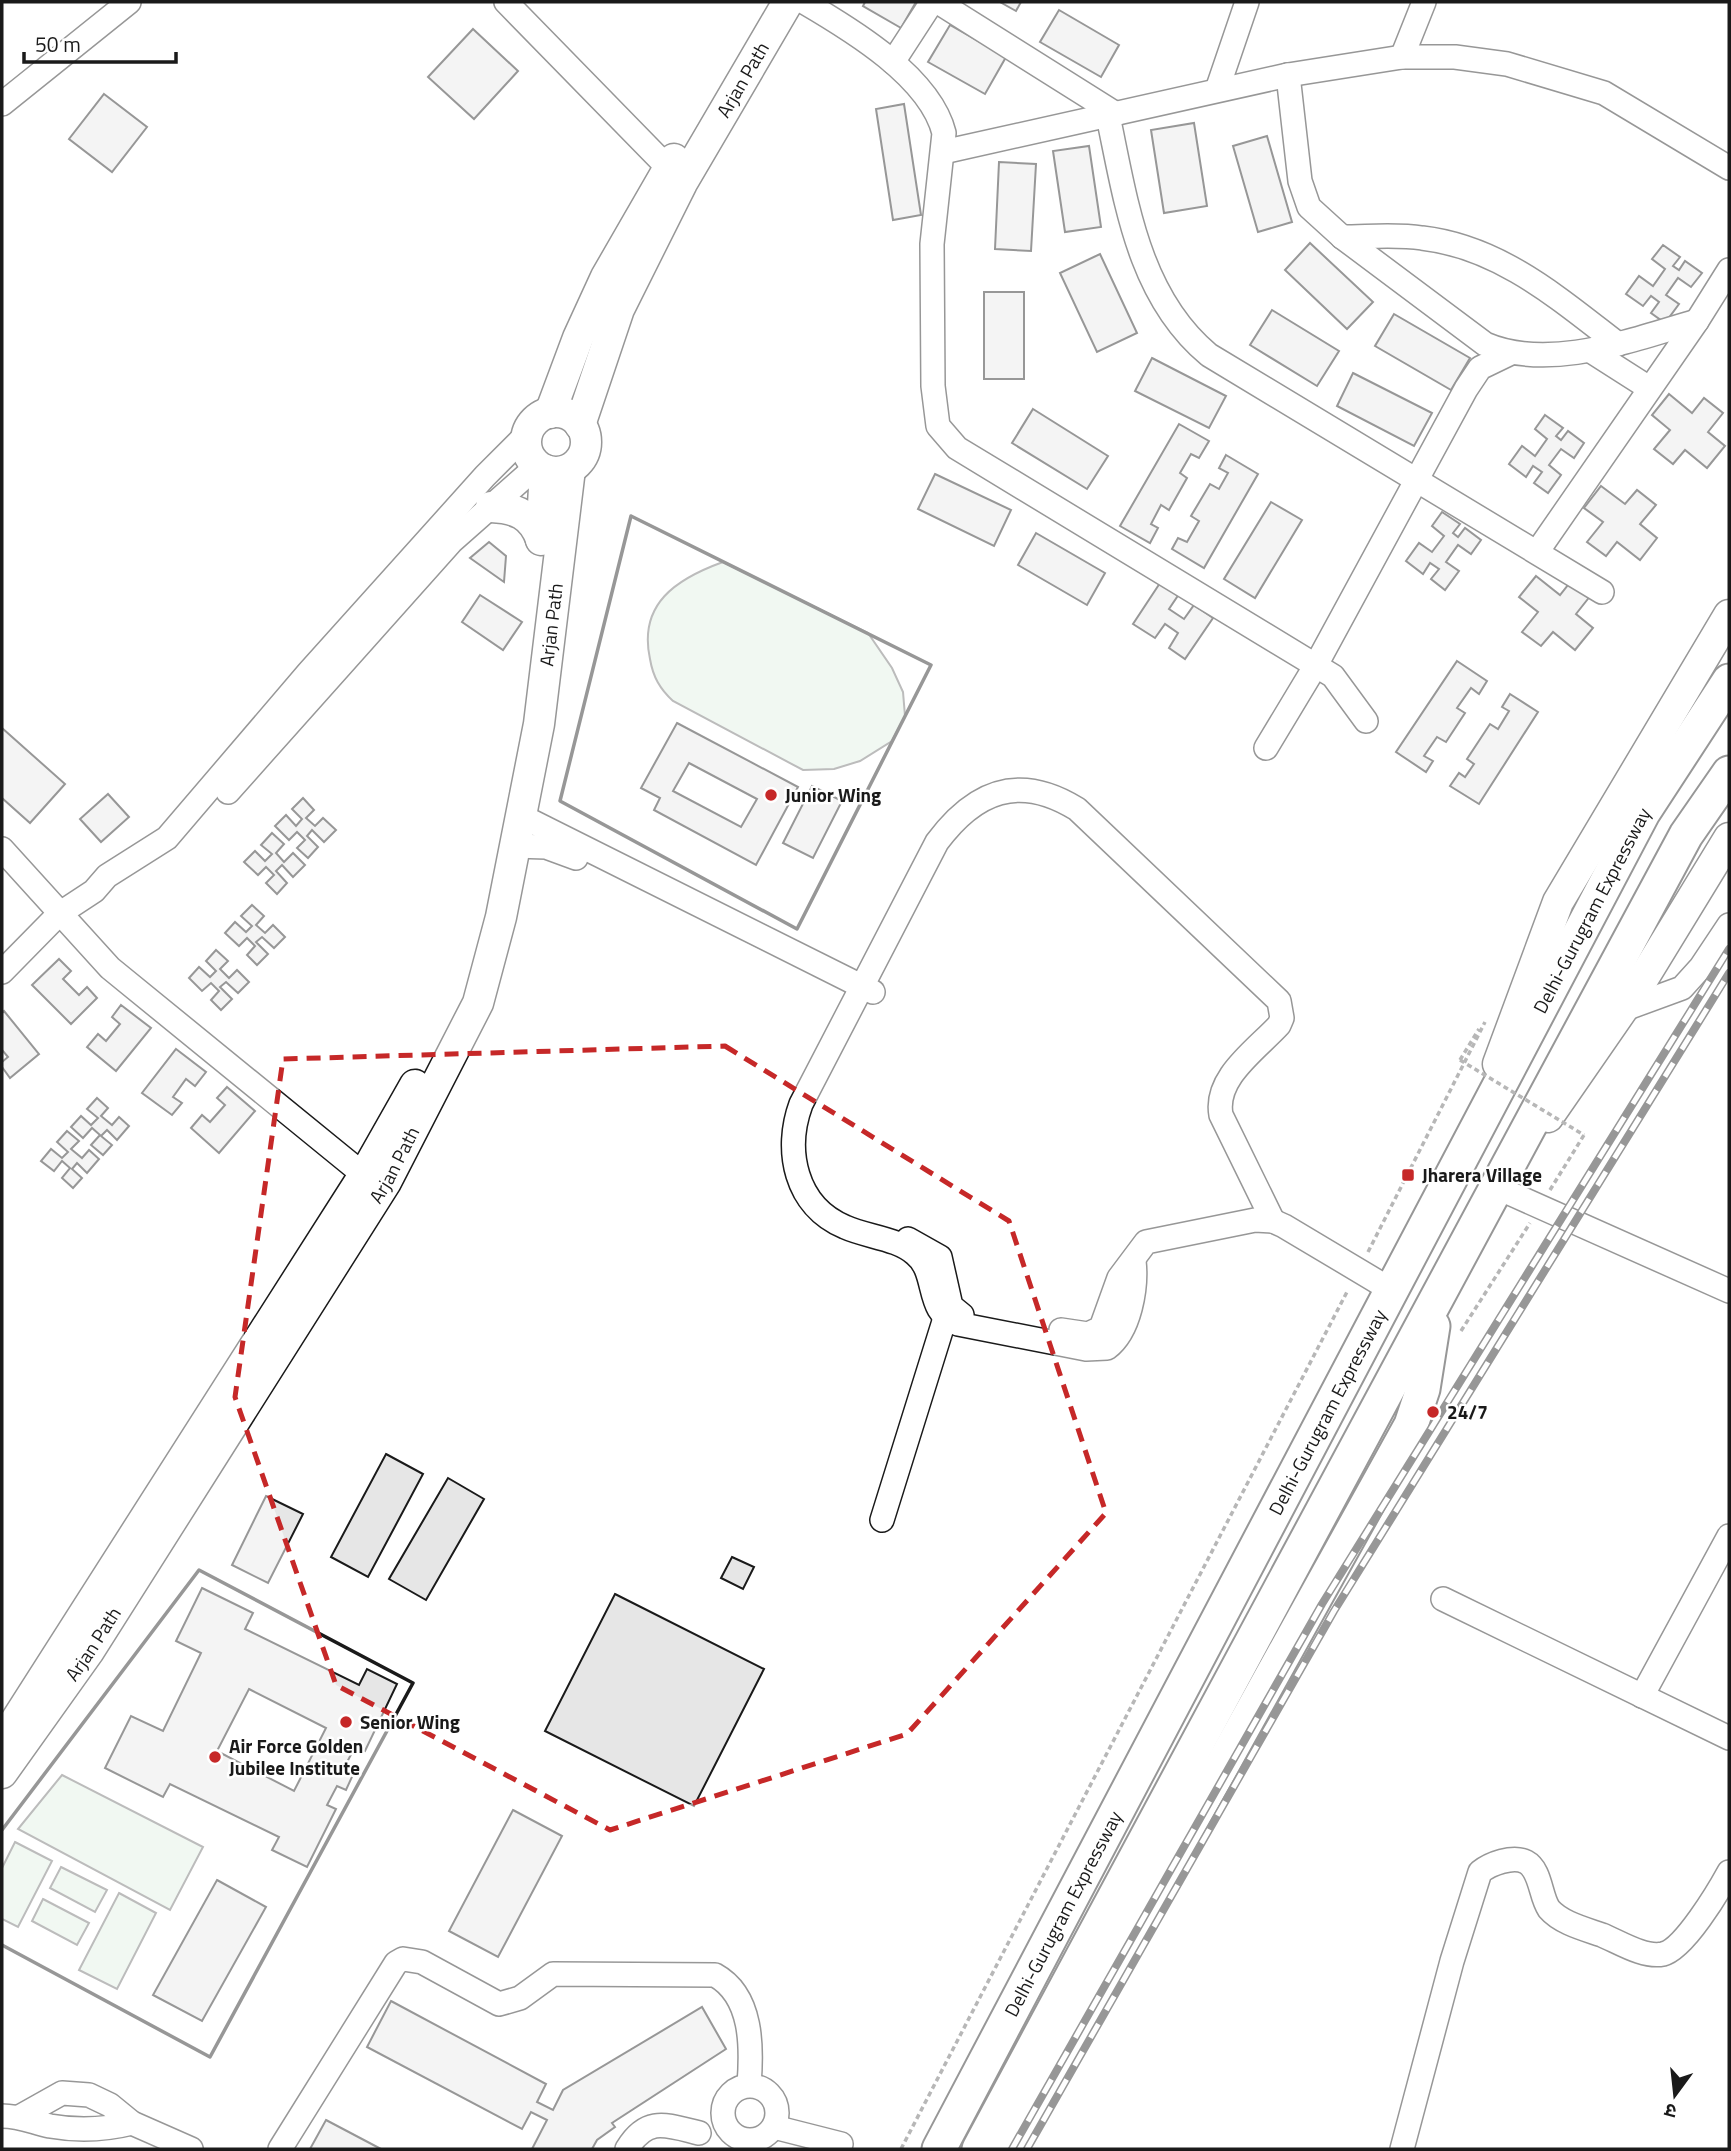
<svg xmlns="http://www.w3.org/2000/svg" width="1731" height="2151" font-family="'Titillium Web','Noto Sans Devanagari',sans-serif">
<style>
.green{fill:#e0efe3;stroke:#6a6a6a;stroke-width:2}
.building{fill:#e6e6e6;stroke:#1a1a1a;stroke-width:2;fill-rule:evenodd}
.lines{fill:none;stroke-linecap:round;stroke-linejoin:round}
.minor-casing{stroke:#1a1a1a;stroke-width:26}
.major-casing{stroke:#1a1a1a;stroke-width:33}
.highway-casing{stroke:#1a1a1a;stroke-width:37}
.path{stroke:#5f5f5f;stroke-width:3.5;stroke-dasharray:5 3.5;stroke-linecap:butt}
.minor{stroke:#fff;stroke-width:23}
.major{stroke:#fff;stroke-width:30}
.highway{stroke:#fff;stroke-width:33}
.rail-casing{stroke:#1a1a1a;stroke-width:8}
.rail{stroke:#fff;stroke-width:5;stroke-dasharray:16;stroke-linecap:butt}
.path-bridge{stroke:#5f5f5f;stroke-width:3.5;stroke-dasharray:5 3.5;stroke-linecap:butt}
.wall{stroke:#1a1a1a;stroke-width:3.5}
.marked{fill:none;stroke:#c62828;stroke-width:5;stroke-dasharray:14 9;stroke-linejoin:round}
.poi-dot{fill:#c62828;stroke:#fff;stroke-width:2.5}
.labels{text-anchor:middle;stroke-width:5;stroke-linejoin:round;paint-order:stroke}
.street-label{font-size:19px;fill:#1a1a1a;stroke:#fff}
.poi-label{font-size:19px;font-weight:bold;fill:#1a1a1a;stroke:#fff;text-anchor:start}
</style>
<rect width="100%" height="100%" fill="#fff"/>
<g class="green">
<path d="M723,562l145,71 24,35 11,24 2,24 -13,25 -32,20 -26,8 -31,1 -130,-69c-13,-12 -20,-24 -23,-42 -12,-55 26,-80 73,-97z"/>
<path d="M62,1775l141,72 -33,63 -152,-81z"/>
<path d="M15,1842l37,19 -34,66 -16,-8v-51z"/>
<path d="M61,1867l46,23 -12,22 -45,-24z"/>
<path d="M119,1893l37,20 -39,76 -38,-19z"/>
<path d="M43,1899l46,24 -12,22 -45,-24z"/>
</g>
<g class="building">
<path d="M865,2h51l-15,26 -38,-22z"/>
<path d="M1000,2h21l-5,9z"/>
<path d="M1059,10l60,35 -18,32 -61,-35z"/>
<path d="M950,25l56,32 -21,37 -57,-32z"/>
<path d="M473,29l45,42 -44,48 -46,-42z"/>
<path d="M104,94l43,33 -35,45 -43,-33z"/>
<path d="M904,104l17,111 -28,5 -17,-111z"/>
<path d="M1194,123l13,83 -43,7 -13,-83z"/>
<path d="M1267,136l25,86 -34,10 -25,-86z"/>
<path d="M1089,146l12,81 -36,5 -12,-81z"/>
<path d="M999,162l37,2 -5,87 -36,-2z"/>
<path d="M1310,243l63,59 -26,27 -62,-59z"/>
<path d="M1663,245l17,12 -7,9 6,4 6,-9 17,12 -11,14 -13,-9 -12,17 13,9 -14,19 -14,-10 8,-11 -8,-6 -8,10 -17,-12 13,-18 14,10 12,-17 -13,-10z"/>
<path d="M1100,254l37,79 -40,19 -37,-79z"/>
<rect x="984" y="292" width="40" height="87"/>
<path d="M1272,310l67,41 -22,35 -67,-41z"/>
<path d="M1394,314l76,44 -19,32 -76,-44z"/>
<path d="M1152,358l74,38 -17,32 -74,-37z"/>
<path d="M1353,373l79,40 -18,33 -77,-40z"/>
<path d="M1669,394l23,19 12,-15 19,15 -15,19 17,14 -18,22 -22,-18 -12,14 -19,-15 16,-19 -18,-15z"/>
<path d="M1033,409l75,47 -21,33 -75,-46z"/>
<path d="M1545,415l18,13 -7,8 5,4 7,-9 16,12 -10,15 -13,-9 -12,16 12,10 -13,18 -14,-10 8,-11 -9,-6 -7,11 -17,-13 13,-18 13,10 12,-17 -12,-10z"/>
<path d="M1179,424l30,17 -10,17 -8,-4 -11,19 7,5 -18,32 -8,-5 -10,19 7,4 -8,15 -30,-17z"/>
<path d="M1226,455l32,19 -54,94 -32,-19 6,-11 9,4 12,-21 -8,-5 19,-32 9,5 9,-16 -9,-5z"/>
<path d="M935,474l76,36 -17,36 -76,-37z"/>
<path d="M1601,486l24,18 12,-14 19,15 -16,19 17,14 -17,22 -23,-18 -11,14 -19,-14 16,-20 -19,-14z"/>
<path d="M1271,502l31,18 -47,78 -31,-19z"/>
<path d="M1442,512l18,12 -7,9 5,4 7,-9 16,12 -10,14 -13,-9 -12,17 13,9 -14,19 -14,-11 8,-10 -9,-6 -7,11 -17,-13 13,-18 13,9 12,-16 -12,-10z"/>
<path d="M1036,533l69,40 -18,32 -69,-40z"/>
<path d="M489,542l17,14 -2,26 -34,-24z"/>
<path d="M1536,576l24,19 12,-15 19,15 -15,19 17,14 -18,22 -22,-18 -12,14 -19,-14 16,-20 -19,-15z"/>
<path d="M1160,583l19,11 -10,15 15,10 10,-14 19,13 -28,41 -16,-11 9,-15 -13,-9 -10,14 -22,-14z"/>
<path d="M480,595l42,27 -19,28 -41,-28z"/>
<path d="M1457,661l30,20 -8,13 -8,-6 -14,20 8,5 -19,29 -9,-5 -13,19 9,5 -7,11 -30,-20z"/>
<path d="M1510,694l28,18 -59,92 -29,-18 9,-13 6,4 9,-13 -7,-5 23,-35 8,5 11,-18 -7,-4z"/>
<path d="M677,723l121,64 -42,78 -102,-55 6,-12 -19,-10zM689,763l68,36 -16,28 -68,-36z"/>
<path d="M2,728l63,56 -35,39 -28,-25z"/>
<path d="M812,786l30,15 -29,57 -30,-15z"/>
<path d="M108,794l21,23 -28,25 -21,-23z"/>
<path d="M303,798l11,12 -8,8 9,8 8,-8 13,12 -12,12 -12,-12 -5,6 11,11 -10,11 -11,-10 8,-8 -8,-8 -8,8 -14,-14 11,-11 10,11 6,-7 -10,-10z"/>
<path d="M272,833l12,11 -8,9 8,9 9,-9 12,12 -12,12 -11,-12 -6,6 11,12 -10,11 -11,-11 8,-8 -8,-8 -8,8 -14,-13 11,-11 10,10 7,-7 -11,-9z"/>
<path d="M252,905l12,11 -8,9 9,8 8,-8 12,12 -11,11 -12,-11 -6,5 12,12 -11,11 -10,-10 8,-9 -8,-8 -8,8 -14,-13 10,-11 11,10 6,-6 -11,-10z"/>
<path d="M216,950l12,11 -8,8 9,9 8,-8 12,12 -11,11 -12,-11 -6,5 12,12 -11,11 -10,-10 8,-9 -8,-8 -9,8 -13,-13 10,-11 11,10 6,-6 -10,-10z"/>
<path d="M59,959l12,12 -8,8 16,16 8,-8 10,11 -26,26 -39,-39z"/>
<path d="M121,1005l30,23 -35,43 -29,-24 11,-13 8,7 14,-17 -8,-7z"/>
<path d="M4,1011l35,43 -29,24 -8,-11v-5l6,-5 -6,-7v-37z"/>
<path d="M176,1049l30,23 -11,14 -9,-7 -13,18 9,6 -10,12 -30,-22z"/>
<path d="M227,1087l28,24 -36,42 -28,-25 11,-13 8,7 15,-17 -8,-7z"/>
<path d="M97,1098l11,10 -7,8 11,9 7,-8 10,9 -12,14 -10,-10 -6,6 11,9 -9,10 -12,-10 9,-10 -8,-7 -9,10 -12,-11 10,-11 10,9 7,-7 -11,-9z"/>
<path d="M67,1131l12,10 -8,8 11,9 7,-8 10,9 -12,14 -10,-10 -5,6 10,9 -9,10 -11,-10 8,-10 -8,-7 -8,10 -13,-10 10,-12 11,9 6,-6 -11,-10z"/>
<path d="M386,1454l37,20 -55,103 -37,-20z"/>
<path d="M448,1478l36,21 -58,101 -37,-21z"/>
<path d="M266,1496l37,18 -35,69 -36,-18z"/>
<path d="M732,1557l22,10 -11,22 -22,-11z"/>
<path d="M202,1588l51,25 -8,16 114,56 8,-16 30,15 -32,67 -10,-4 -9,17 10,4 -10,22 -9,-4 -10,19 9,4 -29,58 -35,-17 7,-13 -109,-53 -7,13 -58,-29 26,-52 32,15 38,-78 -25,-12zM249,1689l77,39 -32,63 -77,-40z"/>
<path d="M615,1594l149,75 -70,137 -149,-75z"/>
<path d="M513,1810l49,26 -64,121 -49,-26z"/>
<path d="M217,1880l49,27 -64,114 -49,-26z"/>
<path d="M391,2001l155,83 -9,18 16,8 10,-20 139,-83 24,42 -114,74 3,4 -18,13 -5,9h-60l15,-29 -16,-8 -9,17 -155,-82z"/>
<path d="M326,2120l55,29h-71z"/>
</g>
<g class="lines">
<defs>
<g id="minor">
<path d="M506,2l174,178"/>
<path d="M804,2c48,28 126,75 140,131l-12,111 1,142 5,40 19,22 376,228 33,45"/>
<path d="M938,2l178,112"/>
<path d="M1402,57l22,-55"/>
<path d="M893,62l39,-60"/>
<path d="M1288,75l12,106 9,26 33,30 143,107c65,28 149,-5 212,-23"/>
<path d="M1217,90l30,-88"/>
<path d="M2,104l127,-102"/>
<path d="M1108,116c18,85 30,180 101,239l393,237"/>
<path d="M943,152l345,-77 114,-18h53l52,7 97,29 125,75"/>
<path d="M1342,237c26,0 54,-3 80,1 78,9 136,60 196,106"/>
<path d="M1591,351l58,37"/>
<path d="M1537,552l160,-231 32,-51"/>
<path d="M1266,748l50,-83 150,-276 14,-21 31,-15"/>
<path d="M228,792l223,-250 86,-76"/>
<path d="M521,816l352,176"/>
<path d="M515,846l31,1 30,11"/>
<path d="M2,849l108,119 254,207"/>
<path d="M2,972l57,-58 35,-23 13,-15 60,-38 141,-165 177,-197 41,-41"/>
<path d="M1622,1010l60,-22 19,-21 28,-42"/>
<path d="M1498,1188l231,103"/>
<path d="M908,1239l32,18 11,49 11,9"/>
<path d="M1134,1261c3,26 -4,70 -27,87l-21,1 -128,-25c-34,-11 -19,-51 -43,-70 -18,-16 -48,-17 -70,-27 -50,-21 -61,-77 -44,-123l136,-262c38,-51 82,-69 140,-33l202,192 3,17 -3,7c-23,25 -65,53 -58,90l52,106"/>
<path d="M1061,1330l27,4 13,-6 18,-50 27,-36 109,-22 18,1 11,5 109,65"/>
<path d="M882,1520l63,-202"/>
<path d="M1443,1599l286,139"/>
<path d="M1642,1696l87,-160"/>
<circle cx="750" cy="2113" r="27"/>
<path d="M2,2116c18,0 30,6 48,10 28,5 54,4 82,-3"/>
<path d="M21,2116l41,-23 27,2 21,10 22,18 59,26"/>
<path d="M774,2127l67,17"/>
<path d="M280,2149l116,-186 7,-4 19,3 77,42 21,-6 33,-24 162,1c38,21 37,73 34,110"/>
<path d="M627,2149c20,-33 39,-24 72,-16"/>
<path d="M1402,2149l50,-188 28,-89c10,-8 33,-17 46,-10 15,8 14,34 23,47 12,14 36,20 53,26 17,7 42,23 61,19 21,-5 55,-62 66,-82"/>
</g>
<g id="major">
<circle cx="556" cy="442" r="30"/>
<path d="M550,413l28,-75 28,-61 68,-118"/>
<path id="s1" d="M580,425l39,-116 63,-126 106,-181"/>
<path d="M491,507c25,1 41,8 50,32"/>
<path d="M541,540l4,-70"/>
<path d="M1498,1064l60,-162 171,-287"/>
<path d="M1548,1117l90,-130 91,-149"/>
<path d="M6,1736l358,-561 51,-90"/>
<path id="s2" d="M2,1773l87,-122 297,-469 92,-179 23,-86 38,-193 31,-255"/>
</g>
<g id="highway">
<path id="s3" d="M939,2149l704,-1336 86,-132"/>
<path d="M979,2149l707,-1314 43,-62"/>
<path d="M1009,2149l402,-724 12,-36 10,-63"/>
</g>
</defs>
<use href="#minor" class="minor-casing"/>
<use href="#major" class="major-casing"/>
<use href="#highway" class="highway-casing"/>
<g class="path">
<path d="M1460,1060l19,-31"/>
<path d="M1550,1190l34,-55"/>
<path d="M1368,1252l117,-230"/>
<path d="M1461,1331l69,-108"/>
<path d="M901,2149l447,-859"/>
</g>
<use href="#minor" class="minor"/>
<use href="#major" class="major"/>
<use href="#highway" class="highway"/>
<defs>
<g id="rail">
<path d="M1012,2149l310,-545 407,-655"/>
<path d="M1027,2149l307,-538 395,-638"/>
</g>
</defs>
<use href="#rail" class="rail-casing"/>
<use href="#rail" class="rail"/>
<path class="path-bridge" d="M1460,1060l124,75"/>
<g class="wall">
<path d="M631,516l300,149 -134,264 -237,-128z"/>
<path d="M2,1830l197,-260 214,113 -203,374 -208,-112"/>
</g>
</g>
<path d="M0 0H1731V2151H0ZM725,1046l284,175 97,292 -199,221 -297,96 -274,-145 -101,-288 48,-338z" fill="#fff" fill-opacity=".55" fill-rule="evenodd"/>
<path class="marked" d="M725,1046l284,175 97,292 -199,221 -297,96 -274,-145 -101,-288 48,-338z"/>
<g class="poi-dot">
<circle cx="771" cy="795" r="7"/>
<rect x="1401" y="1168" width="14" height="14" rx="3.5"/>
<circle cx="1433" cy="1412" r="7"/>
<circle cx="346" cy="1722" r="7"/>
<circle cx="215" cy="1757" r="7"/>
</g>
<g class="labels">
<g class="street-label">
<text dy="7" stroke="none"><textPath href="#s1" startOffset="383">Arjan Path</textPath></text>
<text dy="7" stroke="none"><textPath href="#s2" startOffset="1292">Arjan Path</textPath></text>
<text dy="7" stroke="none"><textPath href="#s3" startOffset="1400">Delhi-Gurugram Expressway</textPath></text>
<text dy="7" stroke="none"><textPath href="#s2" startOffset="724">Arjan Path</textPath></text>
<text dy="7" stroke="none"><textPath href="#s3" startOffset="833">Delhi-Gurugram Expressway</textPath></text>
<text dy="7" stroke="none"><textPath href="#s2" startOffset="158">Arjan Path</textPath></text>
<text dy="7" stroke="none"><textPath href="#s3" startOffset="266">Delhi-Gurugram Expressway</textPath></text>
</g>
<g class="poi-label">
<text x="785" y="802">Junior Wing</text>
<text x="1422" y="1182">Jharera Village</text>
<text x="1447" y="1419">24/7</text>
<text x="360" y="1729">Senior Wing</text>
<text x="229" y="1753">Air Force Golden<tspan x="229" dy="22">Jubilee Institute</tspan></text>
</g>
</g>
<rect width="1731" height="2151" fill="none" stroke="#1a1a1a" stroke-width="7"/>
<g transform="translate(1675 2095) rotate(195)" stroke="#ffffff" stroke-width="5" paint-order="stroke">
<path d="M0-5L12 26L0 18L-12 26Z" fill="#1a1a1a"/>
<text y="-10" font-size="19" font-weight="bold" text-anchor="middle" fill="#1a1a1a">उ</text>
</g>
<path d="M24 52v10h152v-10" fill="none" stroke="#1a1a1a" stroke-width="3.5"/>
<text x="35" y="52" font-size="21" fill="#1a1a1a" stroke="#ffffff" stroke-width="5" paint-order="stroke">50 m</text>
</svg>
